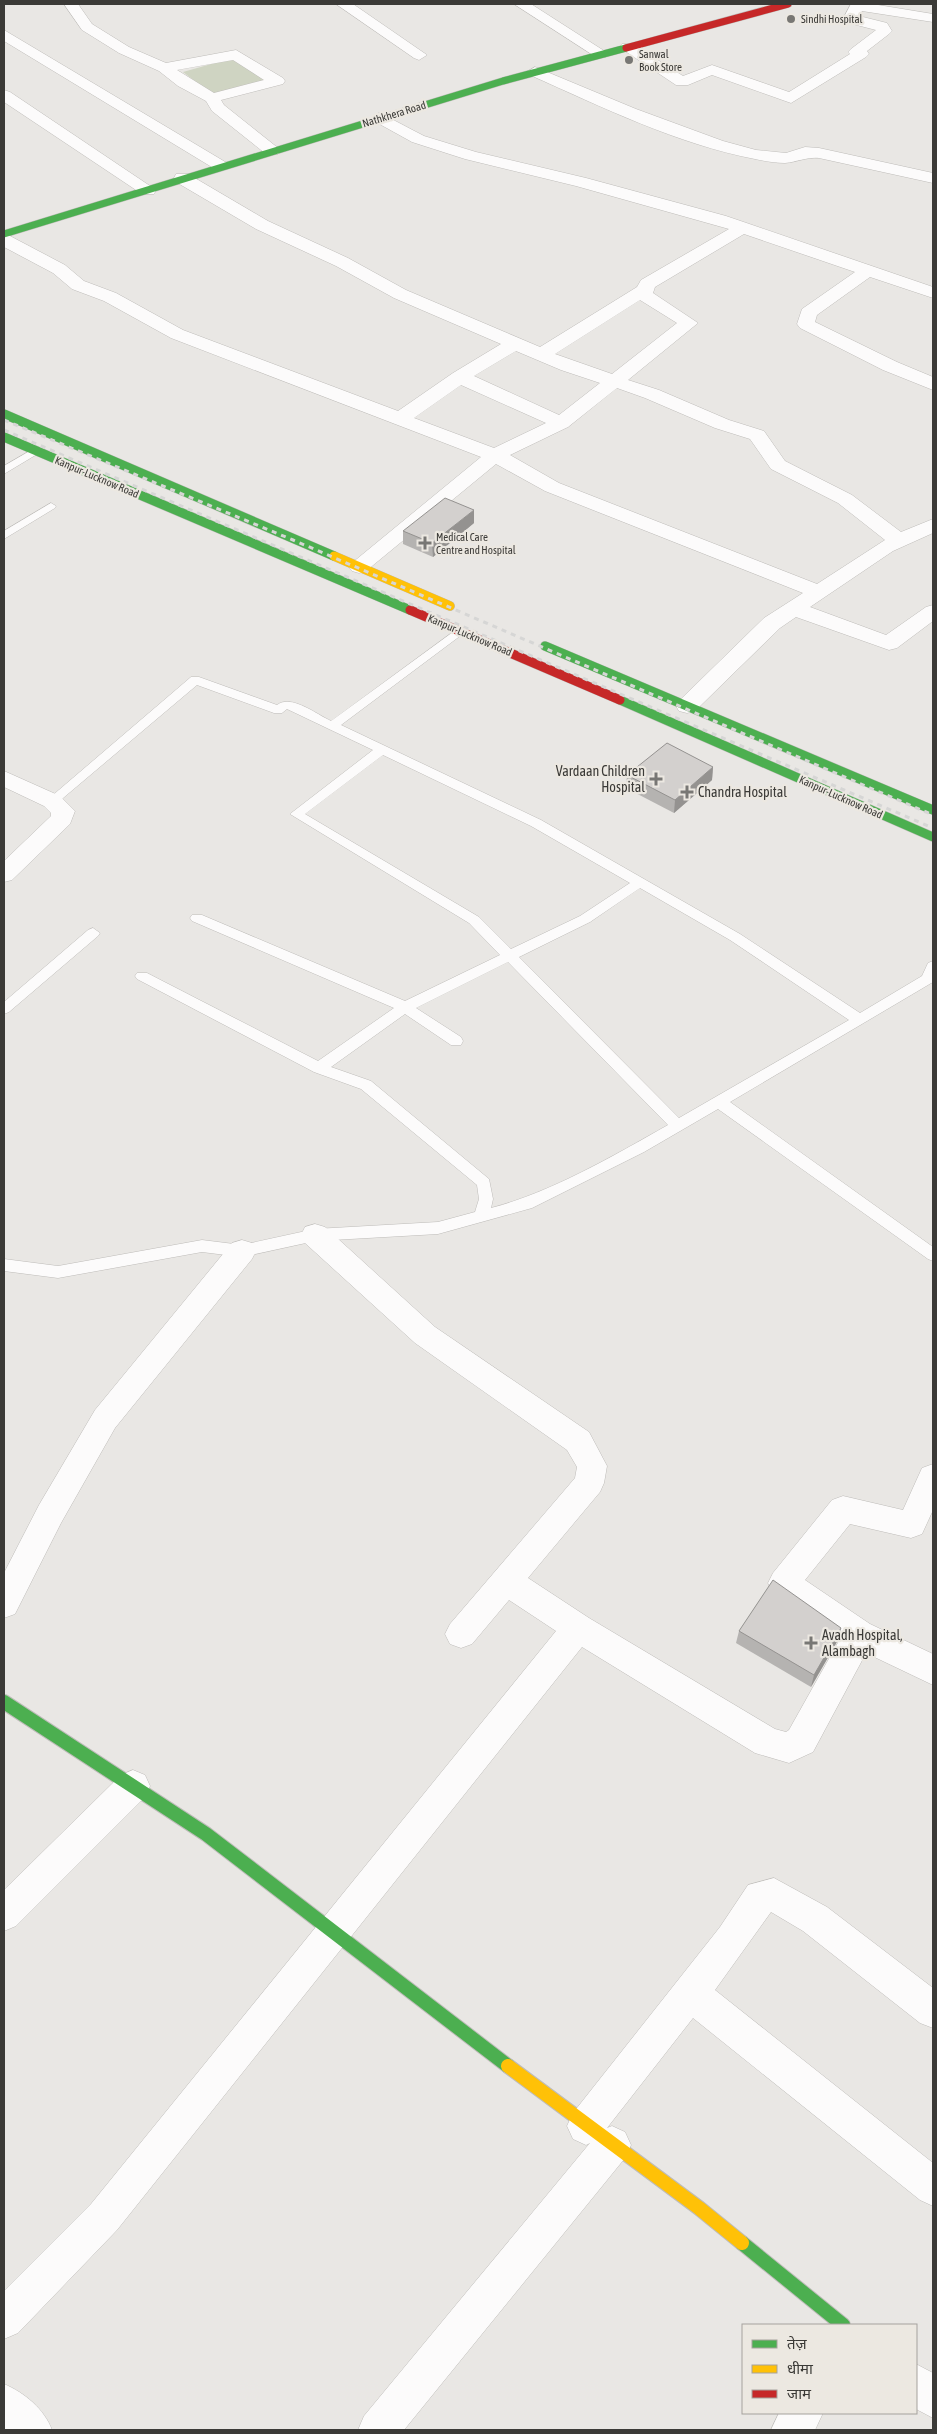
<svg xmlns="http://www.w3.org/2000/svg" width="937" height="2434" font-family="'Asap Condensed','Noto Sans Devanagari',sans-serif">
<style>
.green{fill:#cfd4c2}
.lines{fill:none;stroke-linecap:round;stroke-linejoin:round}
.lane-casing{stroke:#bebcb9;stroke-width:1}
.street-casing{stroke:#bebcb9;stroke-width:1}
.fast-far2-casing{stroke:#bebcb9;stroke-width:8}
.fast-far1-casing{stroke:#bebcb9;stroke-width:10}
.fast-casing{stroke:#bebcb9;stroke-width:16}
.slow-far1-casing{stroke:#bebcb9;stroke-width:10}
.slow-casing{stroke:#bebcb9;stroke-width:16}
.jam-far1-casing{stroke:#bebcb9;stroke-width:8}
.jam-casing{stroke:#bebcb9;stroke-width:10}
.lane{fill:#fcfbfb;fill-rule:evenodd}
.street{fill:#fcfbfb;fill-rule:evenodd}
.fast-far2{stroke:#4caf50;stroke-width:7}
.fast-far1{stroke:#4caf50;stroke-width:9}
.fast{stroke:#4caf50;stroke-width:14}
.slow-far1{stroke:#ffc107;stroke-width:9}
.slow{stroke:#ffc107;stroke-width:14}
.jam-far1{stroke:#c62828;stroke-width:7}
.jam{stroke:#c62828;stroke-width:9}
.rail{stroke:#d6d6d5;stroke-width:3;stroke-dasharray:5 5;stroke-linecap:butt}
.wall{fill:#b5b3b1}
.shaded-wall{fill:#949290}
.building{fill:#d3d0ce;stroke:#949290}
.poi-dot{fill:#787774;stroke:#ece8e1;stroke-width:2}
.labels{text-anchor:middle;stroke-width:4.5;stroke-linejoin:round;paint-order:stroke}
.far-poi-label{font-size:11px;fill:#3b3a37;stroke:#ece8e1;text-anchor:start}
.far-street-label{font-size:11px;fill:#3b3a37;stroke:#ece8e1}
.poi-label{font-size:14px;fill:#3b3a37;stroke:#ece8e1;text-anchor:start}
</style>
<rect width="100%" height="100%" fill="#e9e7e4"/>
<path class="green" d="M236,57l30,23 -53,15 -30,-23z"/>
<g class="lines">
<defs>
<g id="lane">
<path d="M35,448l5,3 -1,2 -35,21v-8z"/>
<path d="M51,503l5,3 -1,2 -51,31v-8z"/>
<path d="M460,627l6,4 -2,2 -123,92 200,95 199,114 120,79 62,-37 6,-13 5,-2v21l-203,120 203,145v14l-5,-2 -210,-150 -74,43 -112,56 -94,26 -123,7 -73,16 -40,-5 -144,26 -54,-7v-12l54,7 144,-26 40,5 73,-16 123,-7 37,-10 4,-13 -2,-14 -116,-96 -47,-17 -177,-93 -2,-3 2,-3h10l171,88 76,-53 -202,-87 -2,-3 2,-3h10l203,86 95,-46 -31,-32 -179,-109 83,-64 -86,-41 -5,4h-8l-77,-28 -141,119h-8l-2,-3 145,-124h8l78,28c14,-11 39,9 54,16zM383,755l148,71 99,57 -50,33 -69,33 -32,-32 -174,-103zM640,888l90,52 119,80 -170,98 -160,-161 71,-35zM508,962l160,163c-55,31 -116,67 -177,83l2,-9 -4,-20 -118,-98 -40,-14 74,-53 46,31h10l2,-4 -2,-4 -45,-29z"/>
<path d="M93,928l7,5 -2,3 -89,76 -5,2v-12l84,-72z"/>
</g>
<g id="street">
<path d="M64,4h14l14,20 37,23 37,16 70,-13 47,28 2,3 -2,3 -62,16 3,5 54,43 2,3 -2,3h-12l-54,-43 -6,-10 -28,-15 -19,-15 -40,-18 -37,-23zM233,60l31,20 -50,13 -37,-23z"/>
<path d="M336,4h17l74,51 -8,5 -5,-2z"/>
<path d="M514,4h17l78,50 -3,3h-10z"/>
<path d="M851,4h21l61,10v8l-71,-11 -3,5 28,7 5,8 -3,3 -22,17 2,3 -3,3 -75,46 -79,-28 -24,10h-12l-57,-38 3,-3h10l51,32 29,-11 77,27 61,-38 -2,-2 3,-3 25,-19 -31,-8 -2,-3z"/>
<path d="M4,30l223,133 2,3 -2,3h-12l-211,-128z"/>
<path d="M535,67l101,42 87,32 33,9 30,3 19,-6 14,1 114,25v10l-114,-25c-13,-1 -22,4 -34,5 -9,0 -21,-2 -30,-4 -78,-15 -153,-52 -225,-84l-3,-3z"/>
<path d="M4,90l6,2 146,98 -2,4h-12l-138,-92z"/>
<path d="M380,113l44,23 52,16 110,26 140,38 207,71v11l-63,-21 -53,38 -2,7 82,40 36,15v13l-50,-20 -83,-42 -3,-4 5,-15 53,-37 -111,-38 -89,53 -2,6 45,30 -70,57 31,10 70,30 35,11 21,30 67,34 49,37 32,-13v14l-40,18 -83,56 76,28 40,-28 7,-2v16l-36,27 -8,2 -93,-33 -16,11 -85,83 -8,2 -8,-2 -3,-5 3,-5 85,-83 39,-25 -258,-102 -49,-27 -130,107 -7,2 -7,-2 -3,-4 3,-4 129,-106 -310,-119 -67,-37 -32,-12 -19,-16 -49,-26v-12l6,1 55,29 19,16 32,12 67,37 215,81 55,-38 48,-29 -107,-46 -58,-32 -80,-37 -80,-47 -2,-4 2,-4h12l80,47 80,37 58,32 134,57 97,-60 4,-7 88,-51 -153,-43 -111,-27 -53,-17 -38,-21 -2,-3 2,-3zM640,300l37,23 -65,51 -57,-20zM516,351l45,19 39,13 -41,32 -85,-39zM461,385l85,38 -52,25 -80,-30zM617,388l28,10 70,30 35,11 21,30 67,34 47,37 -68,44 -258,-101 -49,-28 58,-28z"/>
<path d="M4,771l56,25 15,15 -5,13 -58,56 -8,2v-21l47,-45v-3l-7,-7 -40,-19z"/>
<path d="M315,1224l10,3 110,100 154,105 18,34 -3,17 -4,9 -72,86 61,40 186,111 11,3 3,-2 51,-91 -67,-46 -5,-10 5,-10 59,-73 11,-4 60,14 19,-42 11,-4v46l-11,24 -11,4 -61,-14 -45,56 65,44 63,30v31l-67,-32 -53,99 -24,11 -34,-10 -173,-106 -465,583 -99,103 -14,6v-48l87,-87 465,-573 -47,-31 -37,44 -11,4 -11,-4 -5,-10 5,-10 125,-146 2,-11 -10,-17 -152,-107 -110,-100 -4,-8 4,-8z"/>
<path d="M242,1240l10,3 4,8 -4,8 -137,169 -54,95 -46,91 -11,4v-45l35,-68 56,-95 137,-167z"/>
<path d="M133,1770l12,5 5,11 -5,11 -129,129 -12,5v-41l117,-115z"/>
<path d="M774,1878l53,29 106,81v40l-13,-5 -117,-92 -32,-19 -56,78 218,173v43l-13,-6 -227,-182 -86,110 5,-2 13,6 6,13 -6,13 -221,272h-46l6,-14 226,-273 -4,2 -13,-6 -6,-13 6,-13 147,-186 28,-42z"/>
<path d="M916,2364l17,9v45l-17,-9z"/>
<path d="M4,2384c21,9 40,25 48,46h-48z"/>
<path d="M779,2413h44l-8,17h-44z"/>
</g>
<path id="fast-far2" d="M4,234l499,-153 123,-33"/>
<g id="fast-far1">
<path d="M4,414l330,142"/>
<path d="M4,437l406,173"/>
<path d="M545,646l388,164"/>
<path d="M620,700l313,137"/>
</g>
<g id="fast">
<path d="M4,1702l202,132 302,232"/>
<path d="M742,2243l101,82"/>
</g>
<path id="slow-far1" d="M334,556l116,50"/>
<path id="slow" d="M508,2066l191,142 43,35"/>
<path id="jam-far1" d="M626,48l162,-44"/>
<path id="jam" d="M410,610l210,90"/>
</defs>
<use href="#lane" class="lane-casing"/>
<use href="#street" class="street-casing"/>
<use href="#fast-far2" class="fast-far2-casing"/>
<use href="#fast-far1" class="fast-far1-casing"/>
<use href="#fast" class="fast-casing"/>
<use href="#slow-far1" class="slow-far1-casing"/>
<use href="#slow" class="slow-casing"/>
<use href="#jam-far1" class="jam-far1-casing"/>
<use href="#jam" class="jam-casing"/>
<use href="#lane" class="lane"/>
<use href="#street" class="street"/>
<use href="#fast-far2" class="fast-far2"/>
<use href="#fast-far1" class="fast-far1"/>
<use href="#fast" class="fast"/>
<use href="#slow-far1" class="slow-far1"/>
<use href="#slow" class="slow"/>
<use href="#jam-far1" class="jam-far1"/>
<use href="#jam" class="jam"/>
<g class="rail">
<path d="M4,420l289,120 640,275"/>
<path d="M4,430l929,398"/>
</g>
</g>
<g class="wall">
<path d="M474,523l-41,34 -30,-13v-13z"/>
<path d="M713,767l-1,13 -38,33 -48,-25 1,-13z"/>
<path d="M841,1628l-3,12 -27,47 -75,-44 3,-12z"/>
</g>
<g class="shaded-wall">
<path d="M474,510v13l-41,34 -1,-14z"/>
<path d="M713,767l-1,13 -38,33 1,-13z"/>
<path d="M841,1628l-3,12 -27,47 3,-12z"/>
</g>
<g class="building">
<path d="M445,498l29,12 -42,33 -29,-12z"/>
<path d="M667,743l46,24 -38,33 -48,-25z"/>
<path d="M773,1580l68,48 -27,47 -75,-44z"/>
</g>
<g class="poi-dot">
<circle cx="791" cy="19" r="5"/>
<circle cx="629" cy="60" r="5"/>
<path d="M422.5 535.5h5v5h5v5h-5v5h-5v-5h-5v-5h5z"/>
<path d="M653.5 771.5h5v5h5v5h-5v5h-5v-5h-5v-5h5z"/>
<path d="M684.5 784.5h5v5h5v5h-5v5h-5v-5h-5v-5h5z"/>
<path d="M808.5 1635.5h5v5h5v5h-5v5h-5v-5h-5v-5h5z"/>
</g>
<g class="labels">
<g class="far-poi-label">
<text x="801" y="23">Sindhi Hospital</text>
<text x="639" y="58">Sanwal<tspan x="639" dy="13">Book Store</tspan></text>
<text x="436" y="541">Medical Care<tspan x="436" dy="13">Centre and Hospital</tspan></text>
</g>
<g class="far-street-label">
<text transform="translate(394 114) rotate(-17)" y="4">Nathkhera Road</text>
<text transform="translate(97 477) rotate(23)" y="4">Kanpur-Lucknow Road</text>
<text transform="translate(470 635) rotate(23)" y="4">Kanpur-Lucknow Road</text>
<text transform="translate(841 797) rotate(24)" y="4">Kanpur-Lucknow Road</text>
</g>
<g class="poi-label">
<text x="645" y="776" text-anchor="end">Vardaan Children<tspan x="645" dy="16">Hospital</tspan></text>
<text x="698" y="797">Chandra Hospital</text>
<text x="822" y="1640">Avadh Hospital,<tspan x="822" dy="16">Alambagh</tspan></text>
</g>
</g>
<rect width="937" height="2434" fill="none" stroke="#3b3a37" stroke-width="10"/>
<rect x="742" y="2324" width="175" height="90" fill="#ece8e1" stroke="#a5a29d"/>
<rect x="752" y="2340" width="25" height="8" fill="#4caf50" stroke="#a5a29d"/>
<text x="787" y="2349" font-size="15" fill="#3b3a37">तेज़</text>
<rect x="752" y="2365" width="25" height="8" fill="#ffc107" stroke="#a5a29d"/>
<text x="787" y="2374" font-size="15" fill="#3b3a37">धीमा</text>
<rect x="752" y="2390" width="25" height="8" fill="#c62828" stroke="#a5a29d"/>
<text x="787" y="2399" font-size="15" fill="#3b3a37">जाम</text>
</svg>
